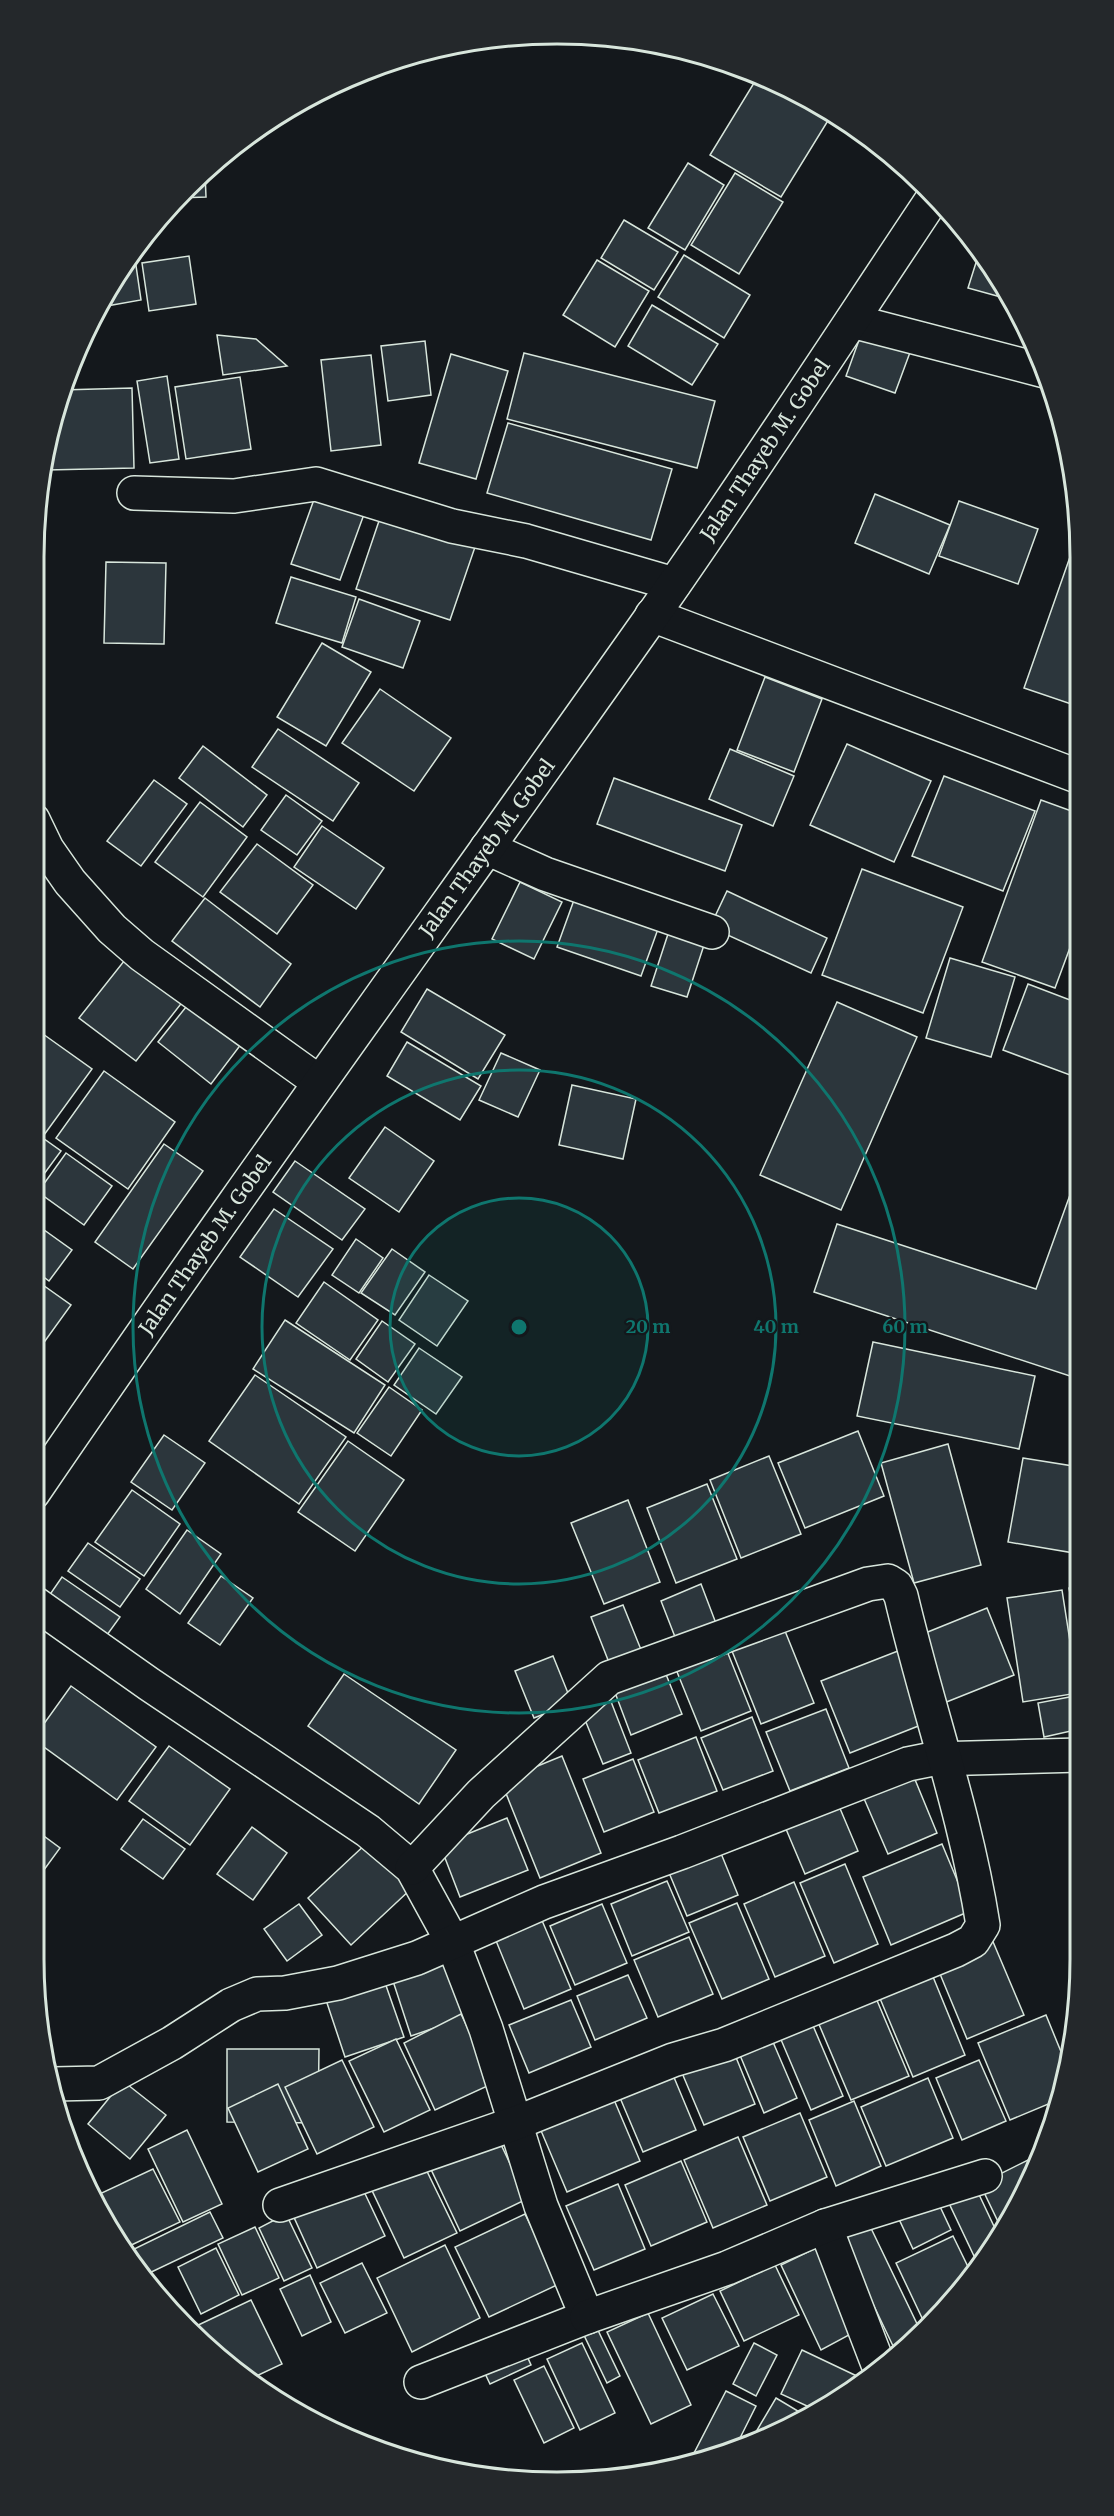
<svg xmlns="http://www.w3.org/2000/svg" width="1114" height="2516" font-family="Merriweather,serif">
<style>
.building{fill:#2c363c;stroke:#d8e6dc;stroke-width:1.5}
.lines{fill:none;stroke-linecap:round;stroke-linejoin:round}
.minor-casing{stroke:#d8e6dc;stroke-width:36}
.primary-casing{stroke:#d8e6dc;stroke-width:36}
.minor{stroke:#14181c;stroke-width:33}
.primary{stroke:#14181c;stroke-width:33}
.ring{fill:none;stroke:#0f766e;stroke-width:3}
.labels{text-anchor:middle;stroke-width:4.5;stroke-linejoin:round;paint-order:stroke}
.street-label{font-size:20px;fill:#d8e6dc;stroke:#14181c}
.rim{fill:none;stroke:#d8e6dc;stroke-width:3}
.centre{fill:#0f766e;stroke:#14181c;stroke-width:3}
.ring-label{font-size:18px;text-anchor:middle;font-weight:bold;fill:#0f766e;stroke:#14181c;stroke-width:4.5;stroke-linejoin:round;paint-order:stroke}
</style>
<rect width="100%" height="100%" fill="#14181c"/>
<g class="building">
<path d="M757,78l72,41 -48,78 -71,-42z"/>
<path d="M688,163l36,22 -39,65 -37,-22z"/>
<path d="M205,172l1,25 -28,1z"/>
<path d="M735,173l48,29 -44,72 -48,-29z"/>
<path d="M624,220l54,32 -24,38 -53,-32z"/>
<path d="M980,250l28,49 -40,-11z"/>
<path d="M134,252l7,48 -40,7 2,-12z"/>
<path d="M684,255l66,40 -26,43 -66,-41z"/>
<path d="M189,256l7,48 -47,7 -7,-48z"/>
<path d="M597,260l52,31 -34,56 -52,-32z"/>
<path d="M652,305l66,39 -26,41 -64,-39z"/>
<path d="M863,329l49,18 -17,46 -49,-17z"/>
<path d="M217,335l39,4 31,27 -64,9z"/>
<path d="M425,341l6,54 -43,6 -7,-55z"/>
<path d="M524,353l191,48 -18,67 -190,-49z"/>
<path d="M451,354l57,17 -32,108 -57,-16z"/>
<path d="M371,355l10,90 -50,6 -10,-91z"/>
<path d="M167,376l12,83 -29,4 -13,-82z"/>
<path d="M240,377l11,72 -65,10 -11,-72z"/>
<path d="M132,388l2,80 -87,2 14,-80z"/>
<path d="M508,423l164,46 -21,71 -164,-47z"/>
<path d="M317,491l50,15 -27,74 -49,-16z"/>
<path d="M875,494l75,31 -21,49 -74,-31z"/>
<path d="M959,501l79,28 -20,55 -79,-28z"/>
<path d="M381,515l94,32 -25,73 -94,-31z"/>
<path d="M1077,537v169l-53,-18z"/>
<path d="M106,562l60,1 -2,81 -60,-1z"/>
<path d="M291,577l65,20 -14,46 -66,-20z"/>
<path d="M359,599l61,22 -17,47 -61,-21z"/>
<path d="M322,643l49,29 -45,74 -49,-29z"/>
<path d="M765,677l57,22 -28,73 -57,-22z"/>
<path d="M380,689l71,49 -37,53 -72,-48z"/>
<path d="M278,729l81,54 -26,38 -81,-54z"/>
<path d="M847,744l84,37 -37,81 -84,-37z"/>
<path d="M203,746l64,49 -24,32 -64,-49z"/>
<path d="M730,749l64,27 -21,50 -64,-27z"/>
<path d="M944,776l91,35 -32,80 -91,-35z"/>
<path d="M614,778l128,47 -17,46 -128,-47z"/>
<path d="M154,780l33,24 -46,62 -34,-25z"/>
<path d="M286,795l36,26 -25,34 -36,-25z"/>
<path d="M1041,800l36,13 1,113 -23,62 -73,-26z"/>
<path d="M200,802l47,35 -44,60 -48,-35z"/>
<path d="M322,826l62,42 -28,41 -62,-42z"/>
<path d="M257,844l56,41 -36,49 -57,-42z"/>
<path d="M862,869l101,38 -40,106 -101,-38z"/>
<path d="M520,882l42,20 -28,57 -42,-20z"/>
<path d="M727,891l100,47 -16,35 -101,-46z"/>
<path d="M205,898l86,66 -31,43 -88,-66z"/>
<path d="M574,900l84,29 -17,47 -84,-29z"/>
<path d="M669,931l36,11 -18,55 -36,-11z"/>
<path d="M128,956l56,44 -48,61 -57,-43z"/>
<path d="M950,958l65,19 -24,80 -65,-19z"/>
<path d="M1028,984l50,19v75l-75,-28z"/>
<path d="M427,989l78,46 -27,44 -77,-47z"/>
<path d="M190,1002l52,41 -31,41 -53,-42z"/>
<path d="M837,1002l80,35 -76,173 -81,-35z"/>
<path d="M33,1022l7,5 -7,9z"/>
<path d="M43,1034l49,35 -48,66 -11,-7v-80z"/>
<path d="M407,1042l74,44 -21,34 -73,-44z"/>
<path d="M501,1053l39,17 -22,47 -39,-17z"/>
<path d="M104,1071l71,51 -47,67 -72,-51z"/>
<path d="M572,1085l64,14 -13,60 -64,-14z"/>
<path d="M385,1127l49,34 -35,51 -50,-34z"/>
<path d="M33,1131l28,20 -28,38z"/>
<path d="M164,1144l39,27 -70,98 -38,-27z"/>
<path d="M66,1153l46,33 -28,39 -46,-33z"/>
<path d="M295,1161l70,48 -23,31 -69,-48z"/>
<path d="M1079,1170v209l-265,-87 23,-68 199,65z"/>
<path d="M274,1209l59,40 -35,48 -58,-40z"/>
<path d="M33,1222l39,28 -23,31 -16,-12z"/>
<path d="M356,1239l27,19 -24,35 -27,-18z"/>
<path d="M392,1249l33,23 -30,43 -34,-22z"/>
<path d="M429,1275l39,26 -31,45 -38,-26z"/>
<path d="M33,1278l38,27 -26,36 -12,-8z"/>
<path d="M324,1282l54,38 -28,40 -54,-37z"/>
<path d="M285,1320l100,65 -31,48 -101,-64z"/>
<path d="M382,1321l33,23 -27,38 -32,-23z"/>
<path d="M873,1342l162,34 -16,73 -162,-33z"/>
<path d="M419,1348l43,29 -26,37 -42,-29z"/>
<path d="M255,1375l91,62 -47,67 -90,-63z"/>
<path d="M389,1387l33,23 -31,46 -34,-23z"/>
<path d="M858,1431l26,65 -79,32 -27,-65z"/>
<path d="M164,1435l41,28 -33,47 -41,-28z"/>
<path d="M348,1441l56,39 -49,71 -57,-39z"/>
<path d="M948,1444l33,121 -67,18 -33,-120z"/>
<path d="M769,1456l32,78 -60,24 -31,-78z"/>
<path d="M1023,1458l56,9 1,87 -72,-12z"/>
<path d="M707,1484l30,75 -61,24 -29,-75z"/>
<path d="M132,1490l48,34 -36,52 -49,-34z"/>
<path d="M628,1500l32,82 -56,22 -33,-81z"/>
<path d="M187,1530l34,24 -41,60 -34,-25z"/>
<path d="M88,1543l52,36 -20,28 -52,-36z"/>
<path d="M221,1576l32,22 -33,47 -32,-22z"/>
<path d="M62,1577l58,40 -21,29 -57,-40z"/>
<path d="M701,1584l16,42 -40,16 -16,-41z"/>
<path d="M1080,1586v60l-11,-58z"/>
<path d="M1062,1590l16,103 -55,9 -16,-104z"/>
<path d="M623,1605l21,52 -32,13 -21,-53z"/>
<path d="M987,1608l27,67 -80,32 -26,-67z"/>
<path d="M781,1621l33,82 -53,21 -33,-83z"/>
<path d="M725,1646l26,65 -50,20 -26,-64z"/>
<path d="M903,1649l28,72 -81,32 -29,-72z"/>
<path d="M553,1656l19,47 -38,15 -19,-47z"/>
<path d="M661,1662l21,52 -51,21 -20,-53z"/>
<path d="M344,1674l112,76 -37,54 -111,-78z"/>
<path d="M71,1686l85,61 -39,53 -84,-61z"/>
<path d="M33,1693l10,7 -10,13z"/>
<path d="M1080,1695v34l-36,8 -6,-34z"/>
<path d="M610,1699l21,54 -28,11 -22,-54z"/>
<path d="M826,1709l23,59 -59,23 -24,-59z"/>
<path d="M752,1717l21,54 -50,19 -22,-52z"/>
<path d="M696,1737l21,54 -58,22 -21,-53z"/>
<path d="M169,1746l61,43 -40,56 -61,-44z"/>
<path d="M562,1756l39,97 -61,25 -39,-97z"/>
<path d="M633,1759l21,53 -50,20 -21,-53z"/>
<path d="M909,1765l28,68 -49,21 -29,-67z"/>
<path d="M836,1799l22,52 -53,23 -22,-52z"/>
<path d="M507,1818l21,52 -68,27 -20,-52z"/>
<path d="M143,1819l42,30 -22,30 -42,-30z"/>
<path d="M252,1827l35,26 -34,47 -36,-26z"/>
<path d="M33,1828l27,20 -27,37z"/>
<path d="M369,1841l43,47 -61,57 -43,-47z"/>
<path d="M942,1844l28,67 -79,34 -28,-68z"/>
<path d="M718,1846l20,49 -51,21 -20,-48z"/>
<path d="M845,1864l33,80 -44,19 -34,-80z"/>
<path d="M667,1881l22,51 -57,24 -21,-52z"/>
<path d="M794,1882l31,74 -50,21 -31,-73z"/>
<path d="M737,1903l32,76 -47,20 -33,-76z"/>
<path d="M299,1904l23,31 -35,26 -23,-32z"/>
<path d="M602,1904l25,59 -52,22 -25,-59z"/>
<path d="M538,1911l33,78 -47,20 -32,-78z"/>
<path d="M689,1937l24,57 -55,23 -24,-57z"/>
<path d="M991,1937l33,78 -57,24 -32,-77z"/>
<path d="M448,1954l21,62 -58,20 -20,-61z"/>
<path d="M929,1967l36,88 -52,22 -37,-88z"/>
<path d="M628,1975l19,43 -52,22 -18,-44z"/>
<path d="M383,1977l21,60 -59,20 -20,-60z"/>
<path d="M873,1991l36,85 -58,24 -36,-85z"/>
<path d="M571,2000l20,47 -62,26 -20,-48z"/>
<path d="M461,2014l33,69 -59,27 -31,-67z"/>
<path d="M1046,2015l18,44 -6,41 -48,20 -32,-77z"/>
<path d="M811,2021l32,75 -32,14 -32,-75z"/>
<path d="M770,2035l27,63 -33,15 -27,-65z"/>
<path d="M396,2039l34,71 -46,22 -35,-71z"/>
<path d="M227,2049h92l-1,74 -91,-1z"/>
<path d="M733,2050l22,54 -51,21 -22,-52z"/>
<path d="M342,2060l32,67 -57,27 -32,-67z"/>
<path d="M979,2060l27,61 -44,19 -26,-62z"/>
<path d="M668,2063l28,67 -53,22 -28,-66z"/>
<path d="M928,2078l25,60 -67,28 -25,-59z"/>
<path d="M123,2081l43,34 -36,44 -42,-35z"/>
<path d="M278,2084l30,65 -50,23 -30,-64z"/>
<path d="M612,2095l28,66 -73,31 -28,-66z"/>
<path d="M854,2101l27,65 -45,20 -27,-66z"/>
<path d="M800,2113l27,64 -57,24 -27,-64z"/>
<path d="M187,2130l35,74 -39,18 -35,-73z"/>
<path d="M495,2132l32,67 -67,32 -32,-68z"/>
<path d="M738,2137l29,68 -54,23 -29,-68z"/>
<path d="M420,2157l37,76 -53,25 -36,-76z"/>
<path d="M1034,2157l3,7 -26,57 -8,11 -23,-48z"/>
<path d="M681,2161l26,61 -56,24 -26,-61z"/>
<path d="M153,2169l27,53 -57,27 -16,-23 -14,-29z"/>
<path d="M359,2181l26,55 -68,32 -25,-55z"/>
<path d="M618,2184l27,65 -51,21 -28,-64z"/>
<path d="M975,2186l24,51 -7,10 -18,9 -27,-57z"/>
<path d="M936,2198l15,32 -38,19 -15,-32z"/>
<path d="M210,2212l13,26 -80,38 -15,-24z"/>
<path d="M286,2214l26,54 -28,13 -25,-53z"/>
<path d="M525,2214l34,70 -70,33 -34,-70z"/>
<path d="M868,2222l52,108 -26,18 -54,-113z"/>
<path d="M255,2227l24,51 -37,17 -24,-51z"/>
<path d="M953,2236l19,39 -21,29 -28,16 -27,-57z"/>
<path d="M445,2245l35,73 -68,34 -35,-74z"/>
<path d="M818,2247l31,88 -28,15 -40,-85z"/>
<path d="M216,2248l23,47 -38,19 -23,-47z"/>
<path d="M362,2263l25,50 -42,20 -25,-50z"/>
<path d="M775,2265l24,50 -55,26 -24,-50z"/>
<path d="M310,2275l21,47 -29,14 -22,-47z"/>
<path d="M713,2294l26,52 -52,24 -25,-52z"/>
<path d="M251,2300l31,64 -30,14 -60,-50z"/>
<path d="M648,2313l43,92 -40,19 -44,-92z"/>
<path d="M594,2322l26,54 -13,7 -26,-54z"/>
<path d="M582,2343l33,70 -35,17 -33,-71z"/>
<path d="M754,2343l23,12 -21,41 -23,-12z"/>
<path d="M522,2345l9,20 -41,19 -9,-19z"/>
<path d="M802,2350l59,28 -41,34 -39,-18z"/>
<path d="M544,2366l30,62 -30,15 -30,-63z"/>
<path d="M726,2391l30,15 -19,38 -41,15 -4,-2z"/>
<path d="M776,2398l32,19 -55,20z"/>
</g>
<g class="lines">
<defs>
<g id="minor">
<path d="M852,321l193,50"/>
<path d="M134,493l100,3 82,-12 136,42 74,15 148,43"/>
<path d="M652,615l425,161"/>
<path d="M33,820l14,29 23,33 42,47 30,26 177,127"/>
<path d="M487,848l58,26 167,58"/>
<path d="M33,1602l116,82 219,147 44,37 40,73 34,88 55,177 46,111 -166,65"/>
<path d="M54,2084l45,-1 73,-40 59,-38 26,-11 28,-1 53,-10 79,-25 127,-56 138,-50 226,-88 25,-5 147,-4"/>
<path d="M280,2205l236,-82 157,-63 51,-15 232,-95 17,-9 10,-16c-18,-114 -56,-218 -82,-329l-5,-10 -8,-5 -20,3 -259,94 -128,116 -69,74"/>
<path d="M825,2226l53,138"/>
<path d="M587,2317l140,-49 98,-42 160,-50"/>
</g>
<path id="primary" d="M33,1493c201,-295 411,-582 617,-874 97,-138 189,-280 283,-421"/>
</defs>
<use href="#minor" class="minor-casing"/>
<use href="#primary" class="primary-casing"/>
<use href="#minor" class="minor"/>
<use href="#primary" class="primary"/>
</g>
<circle cx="519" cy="1327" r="129" fill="#0f766e" fill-opacity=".12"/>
<g class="ring">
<circle cx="519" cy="1327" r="129"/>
<circle cx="519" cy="1327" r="257"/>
<circle cx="519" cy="1327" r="386"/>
</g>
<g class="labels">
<g class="street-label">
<text transform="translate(765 450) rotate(-56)" y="7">Jalan Thayeb M. Gobel</text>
<text transform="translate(487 848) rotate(-54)" y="7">Jalan Thayeb M. Gobel</text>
<text transform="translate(205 1245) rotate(-55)" y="7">Jalan Thayeb M. Gobel</text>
</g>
</g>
<path d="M0 0H1114V2516H0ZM557 44H557A513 513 0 0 1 1070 557V1959A513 513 0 0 1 557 2472H557A513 513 0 0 1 44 1959V557A513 513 0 0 1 557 44Z" fill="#24282b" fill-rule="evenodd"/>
<path class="rim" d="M557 44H557A513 513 0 0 1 1070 557V1959A513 513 0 0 1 557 2472H557A513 513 0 0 1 44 1959V557A513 513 0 0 1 557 44Z"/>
<circle cx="519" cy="1327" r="9" class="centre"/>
<g class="ring-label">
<text x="648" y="1333">20 m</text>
<text x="776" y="1333">40 m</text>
<text x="905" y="1333">60 m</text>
</g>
</svg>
